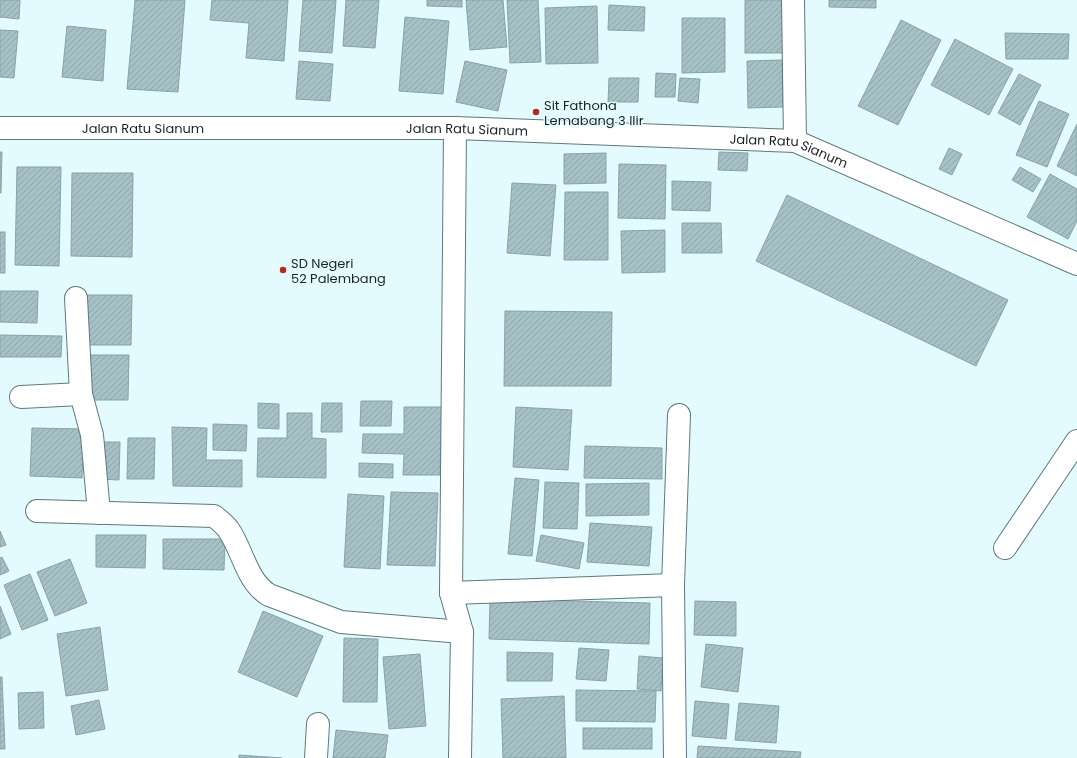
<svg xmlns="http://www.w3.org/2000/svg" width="1077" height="758" font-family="Poppins,sans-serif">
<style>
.building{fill:url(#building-hatch);stroke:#88a3a8}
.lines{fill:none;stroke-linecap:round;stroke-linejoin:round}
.street-casing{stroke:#5e787c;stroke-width:24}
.street{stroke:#fff;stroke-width:22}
.poi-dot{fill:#b7291d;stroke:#e3fbfe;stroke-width:1.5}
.labels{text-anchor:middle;stroke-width:3;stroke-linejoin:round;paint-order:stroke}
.poi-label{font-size:13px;fill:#192325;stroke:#e3fbfe;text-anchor:start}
.street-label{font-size:13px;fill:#192325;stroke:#e3fbfe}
</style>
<defs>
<pattern id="building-hatch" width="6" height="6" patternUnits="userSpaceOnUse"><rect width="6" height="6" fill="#a5c1c5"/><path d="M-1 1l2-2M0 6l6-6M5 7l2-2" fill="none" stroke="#8da6a9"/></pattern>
</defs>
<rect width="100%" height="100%" fill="#e3fbfe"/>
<g class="building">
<path d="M0,0h20l-1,19 -19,-2z"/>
<path d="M135,0h50l-7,92 -51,-3z"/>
<path d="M212,0h76l-4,61 -38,-3 3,-35 -39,-3z"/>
<path d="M303,0h33l-4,53 -33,-2z"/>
<path d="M346,0h33l-4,48 -32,-2z"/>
<path d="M427,0h35v7l-35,-1z"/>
<path d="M466,0h37l4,47 -37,3z"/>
<path d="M507,0h31l3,62 -31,1z"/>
<rect x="745" y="0" width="38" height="53"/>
<path d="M829,0h47v8l-47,-1z"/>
<path d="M609,5l36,2 -1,24 -36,-1z"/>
<path d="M597,6l1,57 -52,1 -1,-56z"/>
<path d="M405,17l44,4 -6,73 -44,-3z"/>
<path d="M682,18h43v54l-43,1z"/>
<path d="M901,20l40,20 -43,85 -40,-19z"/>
<path d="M67,26l39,4 -3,51 -41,-4z"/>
<path d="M0,30l18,1 -4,47 -14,-1z"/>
<path d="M1005,33l64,1 -1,25h-62z"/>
<path d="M955,39l58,30 -24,46 -58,-30z"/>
<path d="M782,60l1,47 -35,1 -1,-47z"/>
<path d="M299,61l34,3 -3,37 -34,-2z"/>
<path d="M465,61l42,9 -9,41 -42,-9z"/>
<path d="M656,73l20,1 -1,23h-20z"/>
<path d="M1019,74l22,11 -21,40 -22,-12z"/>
<path d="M609,78h30l-1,24h-30z"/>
<path d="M680,78l20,1 -2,24 -20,-2z"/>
<path d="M1039,101l30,13 -22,53 -31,-12z"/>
<path d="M1077,124v52l-20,-10z"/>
<path d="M949,148l13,6 -10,21 -13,-6z"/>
<path d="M0,152h2l-1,41h-1z"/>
<path d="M719,152l29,1 -1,18 -29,-1z"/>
<path d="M606,153v30l-42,1v-30z"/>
<path d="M619,164l47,1 -1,54 -47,-1z"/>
<path d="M17,167h44l-2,99 -44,-1z"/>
<path d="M1020,167l21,12 -8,13 -21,-12z"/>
<path d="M72,173h61l-1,84 -61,-1z"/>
<path d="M1050,174l27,15v32l-9,18 -41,-22z"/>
<path d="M672,181l39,1 -1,29 -38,-1z"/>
<path d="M512,183l44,2 -6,71 -43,-3z"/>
<path d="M565,192h43v68h-44z"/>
<path d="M787,195l221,105 -32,66 -220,-105z"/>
<path d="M682,223h39l1,30h-40z"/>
<path d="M665,230v42l-43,1 -1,-42z"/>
<rect x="0" y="232" width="5" height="41"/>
<path d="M0,291h38l-1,32 -37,-1z"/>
<path d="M80,295h52l-1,50h-53z"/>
<path d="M505,311l107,1 -1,74h-107z"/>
<path d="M0,335l62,1 -1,21h-61z"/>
<path d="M87,355h42l-1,45h-42z"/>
<path d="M361,401h31l-1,25h-31z"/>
<path d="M258,403l21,1v25l-21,-1z"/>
<path d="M322,403h20v29h-21z"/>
<path d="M404,407h38l-2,68h-37l1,-21 -42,-1 1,-19h41z"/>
<path d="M516,407l56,3 -4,60 -55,-3z"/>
<path d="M287,413h25v25l14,1v39l-69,-1 1,-39h29z"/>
<path d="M213,424l34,1 -1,26 -33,-1z"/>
<path d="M172,427l35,1 -1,32h36v27l-69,-1z"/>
<path d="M32,428l52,1 -2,49 -52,-2z"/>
<path d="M128,438h27l-1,41h-27z"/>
<path d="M99,442h21l-1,38 -21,-1z"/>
<path d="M585,446l77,2v31l-78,-1z"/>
<path d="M359,463l34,1v14l-34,-1z"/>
<path d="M515,478l24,2 -7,76 -24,-2z"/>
<path d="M545,482l34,1 -2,46 -34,-1z"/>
<path d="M649,483v32l-63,1v-32z"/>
<path d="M391,492l47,1 -3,73 -48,-1z"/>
<path d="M348,494l36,2 -4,73 -36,-2z"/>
<path d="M590,523l62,4 -3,39 -62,-4z"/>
<path d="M0,531l6,14 -6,2z"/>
<path d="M96,535h50l-1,33 -49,-1z"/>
<path d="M541,535l43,8 -5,26 -43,-8z"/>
<path d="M163,539h62l-1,31 -61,-1z"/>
<path d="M2,557l7,14 -9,4v-17z"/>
<path d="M70,559l17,44 -32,13 -18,-44z"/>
<path d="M30,574l18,46 -26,10 -18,-45z"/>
<path d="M490,599l160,4 -1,41 -160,-5z"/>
<path d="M695,601l41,1v34l-42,-1z"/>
<path d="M0,606l11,28 -11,5z"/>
<path d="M263,611l60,25 -26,61 -59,-25z"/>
<path d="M100,627l8,63 -42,6 -9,-62z"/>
<path d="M344,638l34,1 -1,63h-34z"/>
<path d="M706,644l37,4 -5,44 -37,-5z"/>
<path d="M579,648l30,2 -3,31 -30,-2z"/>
<path d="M507,652l46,1 -1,28h-45z"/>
<path d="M420,654l6,72 -37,3 -6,-72z"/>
<path d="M639,656l24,2 -2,33 -24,-2z"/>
<path d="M0,677h2l3,72h-5z"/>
<path d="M576,690l80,1 -1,31 -79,-1z"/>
<path d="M43,692l1,36 -25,1 -1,-36z"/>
<path d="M564,696l2,62h-63l-2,-59z"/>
<path d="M99,700l6,29 -29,6 -5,-29z"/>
<path d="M695,701l34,3 -3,35 -34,-3z"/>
<path d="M739,703l40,3 -3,37 -41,-3z"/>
<rect x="583" y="728" width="69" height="21"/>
<path d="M336,730l52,5 -3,23h-52z"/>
<path d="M698,746l103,6 -1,6h-103z"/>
<path d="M239,755l43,3h-43z"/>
</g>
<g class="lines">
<defs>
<g id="street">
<path d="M793,0l2,141"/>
<path id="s1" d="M0,128h455l340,13 282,123"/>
<path d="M455,128l-4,465 11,39 -2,126"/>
<path d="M76,298l5,96 11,41 7,78"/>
<path d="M21,397l60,-3"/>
<path d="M37,511l177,5c5,4 10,8 14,13 15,21 18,52 41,66l72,27 121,10"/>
<path d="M1005,548l72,-107"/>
<path d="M451,593l222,-8"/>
<path d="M316,758l2,-34"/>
<path d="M675,758l-2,-173 6,-170"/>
</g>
</defs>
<use href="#street" class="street-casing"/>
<use href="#street" class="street"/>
</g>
<g class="poi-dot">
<circle cx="536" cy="112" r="4"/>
<circle cx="283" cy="270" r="4"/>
</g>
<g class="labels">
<g class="poi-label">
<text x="544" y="110">Sit Fathona<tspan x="544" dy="15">Lemabang 3 Ilir</tspan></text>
<text x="291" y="268">SD Negeri<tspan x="291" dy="15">52 Palembang</tspan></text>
</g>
<g class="street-label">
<text dy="5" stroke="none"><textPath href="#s1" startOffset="143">Jalan Ratu Sianum</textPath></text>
<text dy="5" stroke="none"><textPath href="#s1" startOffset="467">Jalan Ratu Sianum</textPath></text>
<text dy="5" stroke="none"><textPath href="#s1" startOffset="791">Jalan Ratu Sianum</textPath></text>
</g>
</g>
</svg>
